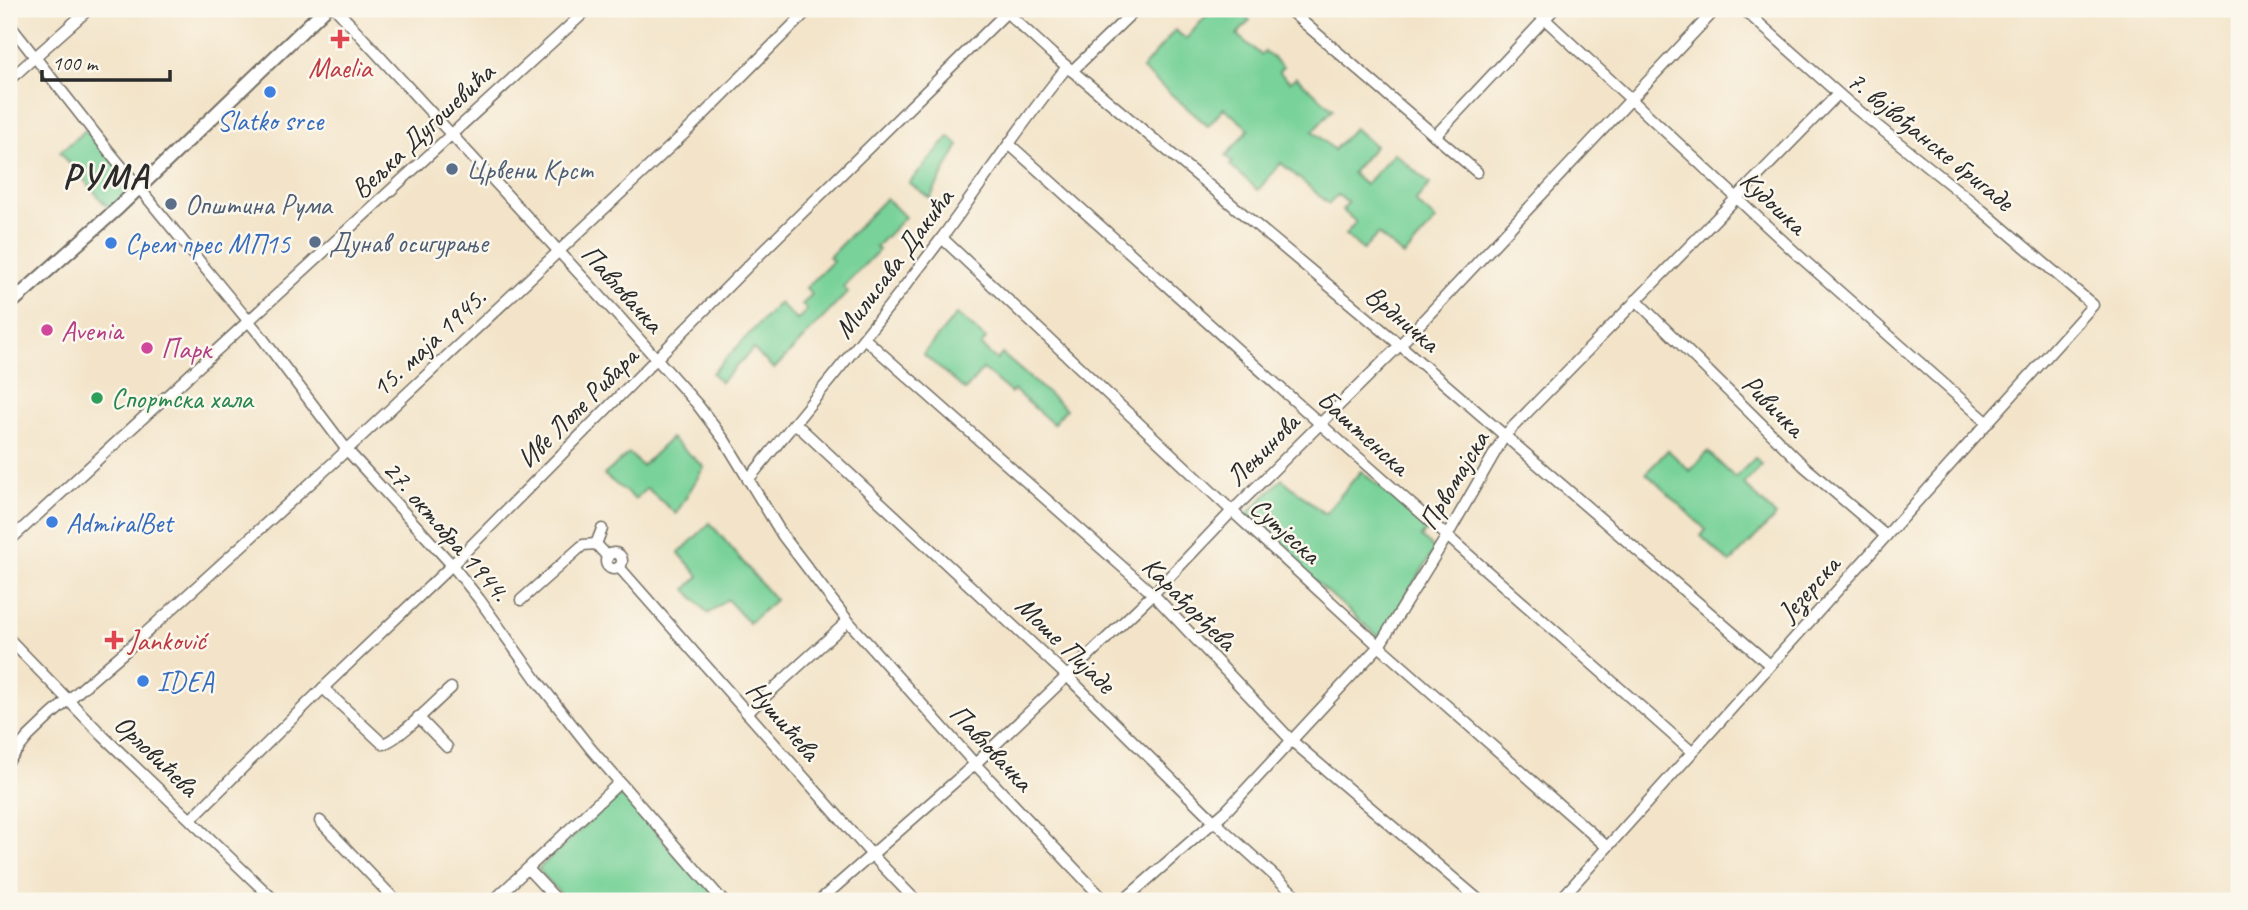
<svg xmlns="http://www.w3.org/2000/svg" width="2248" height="910" font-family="Caveat,sans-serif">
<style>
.green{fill:#78d299;stroke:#527e62;stroke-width:2}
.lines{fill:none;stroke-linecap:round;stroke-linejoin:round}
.minor-casing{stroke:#716c62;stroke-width:13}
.major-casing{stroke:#716c62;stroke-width:16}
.minor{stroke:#fff;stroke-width:10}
.major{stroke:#fff;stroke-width:12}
.health-dot{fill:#e0444e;stroke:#fbf7ec;stroke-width:2.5}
.shop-dot{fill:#3f7fe0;stroke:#fbf7ec;stroke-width:2.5}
.service-dot{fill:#5c6f8a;stroke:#fbf7ec;stroke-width:2.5}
.hotel-dot{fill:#d1479c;stroke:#fbf7ec;stroke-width:2.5}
.leisure-dot{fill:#2e9e5b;stroke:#fbf7ec;stroke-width:2.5}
.labels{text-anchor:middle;stroke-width:5;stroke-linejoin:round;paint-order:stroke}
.health-label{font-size:28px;fill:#be3a42;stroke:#fbf7ec}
.shop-label{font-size:28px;fill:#366cbe;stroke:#fbf7ec;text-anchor:start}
.street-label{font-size:28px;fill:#2b2b2b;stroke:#fbf7ec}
.service-label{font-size:28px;fill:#4e5e75;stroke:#fbf7ec;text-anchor:start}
.hotel-label{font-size:28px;fill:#b23c85;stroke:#fbf7ec;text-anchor:start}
.leisure-label{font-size:28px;fill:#27864d;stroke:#fbf7ec;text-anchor:start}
.district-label{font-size:35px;font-weight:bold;letter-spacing:2px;fill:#2b2b2b;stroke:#fbf7ec}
</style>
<rect width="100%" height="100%" fill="#fbf7ec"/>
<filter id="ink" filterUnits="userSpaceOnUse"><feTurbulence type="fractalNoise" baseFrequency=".0143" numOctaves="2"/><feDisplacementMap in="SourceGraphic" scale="14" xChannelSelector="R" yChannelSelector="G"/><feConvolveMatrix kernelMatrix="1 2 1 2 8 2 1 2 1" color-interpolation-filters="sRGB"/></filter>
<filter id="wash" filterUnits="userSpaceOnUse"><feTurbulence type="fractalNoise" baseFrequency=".00686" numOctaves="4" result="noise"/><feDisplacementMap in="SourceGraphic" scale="28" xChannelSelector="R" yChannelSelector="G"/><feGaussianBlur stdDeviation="1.57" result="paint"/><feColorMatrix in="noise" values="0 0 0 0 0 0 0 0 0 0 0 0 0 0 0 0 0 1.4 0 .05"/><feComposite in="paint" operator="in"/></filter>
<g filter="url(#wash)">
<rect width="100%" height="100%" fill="#f3e4c9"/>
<g class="green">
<path d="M1212,9h26l12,11 -13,15 24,20 4,-4 18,16 -4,5 11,10 6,-5 37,32 -20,22 21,19 20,-22 21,18 -23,27 13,12 29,-32 36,31 -15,18 21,18 -32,36 -26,-22 -15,16 -18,-15 11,-13 -14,-12 6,-7 -10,-8 -9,9 -48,-41 -23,27 -28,-25 3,-3 -7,-6 23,-27 -25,-21 -16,18 -66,-57 33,-39 11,9z"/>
<path d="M87,129l49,58 -25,24 -51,-59z"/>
<path d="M949,137l10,8 -29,53 -21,-15z"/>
<path d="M886,198l19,19 -29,30 3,3 -36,37 5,5 -74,77 -21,-20 -32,33 -9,-9 67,-70 18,17 10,-10 -5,-5 10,-11 -6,-6 27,-27 -4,-4z"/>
<path d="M957,314l29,25 -5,7 16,14 5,-6 64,55 -13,15 -39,-34 -3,3 -28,-24 -18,21 -42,-36z"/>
<path d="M671,438l33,29 -28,47 -29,-26 -12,11 -31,-24 25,-22 13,13z"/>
<path d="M1668,450l22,21 18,-19 27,26 20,-20 7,7 -18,19 32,32 -46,47 -29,-27 5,-6 -60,-57z"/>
<path d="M1361,471l68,57 -8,9 14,12 -55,89 -137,-120 39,-39 43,35z"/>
<path d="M710,523l65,77 -26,23 -22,-24 -19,15 -22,-25 13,-13 -20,-23z"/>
<path d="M620,793l100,108h-153l-29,-32z"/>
</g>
</g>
<g filter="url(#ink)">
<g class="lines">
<defs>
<g id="minor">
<path d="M336,9l285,310 76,85 28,37 58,95 65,85 127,143 130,137"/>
<path d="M1003,9l49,45 348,291 370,320"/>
<path d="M1288,9l189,163"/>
<path d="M1534,9l264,246 190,168"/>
<path d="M9,24l99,126 152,185 87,115 105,115 27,34 57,80 55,70 132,152"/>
<path d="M1072,71l64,-62"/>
<path d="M9,80l80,-71"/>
<path d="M1435,136l119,-127"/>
<path d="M1009,144l317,285 366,323"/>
<path d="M942,238l290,273 147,135 228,201"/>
<path d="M1636,300l168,166 82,70"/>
<path d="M865,339l288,255 139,147 188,160"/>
<path d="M795,423l273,254 147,145 87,79"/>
<path d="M748,480c65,-80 131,-158 193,-241 42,-57 81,-117 126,-172"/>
<path d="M9,541l579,-532"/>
<path d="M596,544l6,-15"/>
<circle cx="614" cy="561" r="8"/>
<path d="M619,567l254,289 43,45"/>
<path d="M521,600l62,-55 13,-1 12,13"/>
<path d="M9,639l94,97 172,165"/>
<path d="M323,688l60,56c18,-6 53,-43 68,-56"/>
<path d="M747,713l101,-92"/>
<path d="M418,717l29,30"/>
<path d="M9,760l19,-23 23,-22 78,-67 206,-187 351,-329 123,-123"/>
<path d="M191,819l132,-131 129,-123 303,-306 255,-250"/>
<path d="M320,821l76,80"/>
<path d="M528,869l30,32"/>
<path d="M493,901l126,-118"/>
<path d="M819,901l156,-137 178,-170 79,-83 168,-166 316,-336"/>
<path d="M1123,901l104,-91 152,-164 68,-110 58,-101 333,-341"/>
<path d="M1559,901l534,-596 -116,-99 -128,-103 -106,-94"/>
</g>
<path id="major" d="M9,305l109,-97 207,-199"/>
</defs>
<use href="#minor" class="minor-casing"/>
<use href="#major" class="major-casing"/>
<use href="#minor" class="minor"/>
<use href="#major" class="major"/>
</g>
</g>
<g class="health-dot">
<path d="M336.5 28.5h7v7h7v7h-7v7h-7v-7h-7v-7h7z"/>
<path d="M110.5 629.5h7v7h7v7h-7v7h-7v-7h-7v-7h7z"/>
</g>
<g class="shop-dot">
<circle cx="270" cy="92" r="7"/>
<circle cx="111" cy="243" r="7"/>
<circle cx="52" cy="522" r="7"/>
<circle cx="143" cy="681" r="7"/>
</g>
<g class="service-dot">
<circle cx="452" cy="169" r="7"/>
<circle cx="171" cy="204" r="7"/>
<circle cx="315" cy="242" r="7"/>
</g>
<g class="hotel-dot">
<circle cx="47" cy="330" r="7"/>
<circle cx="147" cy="348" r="7"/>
</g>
<circle class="leisure-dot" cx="97" cy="398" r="7"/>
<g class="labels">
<g class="health-label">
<text x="340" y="77">Maelia</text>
<text x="128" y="650" text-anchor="start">Janković</text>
</g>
<g class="shop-label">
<text x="270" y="130" text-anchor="middle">Slatko srce</text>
<text x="125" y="253">Срем прес МП15</text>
<text x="66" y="532">AdmiralBet</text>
<text x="157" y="691">IDEA</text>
</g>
<g class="street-label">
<text transform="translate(422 130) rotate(-43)" y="10">Вељка Дугошевића</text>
<text transform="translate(1931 140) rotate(39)" y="10">7. војвођанске бригаде</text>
<text transform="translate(1774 202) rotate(43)" y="10">Кудошка</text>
<text transform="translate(893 263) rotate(-53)" y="10">Милисава Дакића</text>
<text transform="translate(623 288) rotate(48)" y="10">Павловачка</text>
<text transform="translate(1403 318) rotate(40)" y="10">Врдничка</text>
<text transform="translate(428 342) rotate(-43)" y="10">15. маја 1945.</text>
<text transform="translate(1774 405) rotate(45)" y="10">Ривичка</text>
<text transform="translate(577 407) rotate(-45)" y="10">Иве Лоле Рибара</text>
<text transform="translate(1364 432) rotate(42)" y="10">Баштенска</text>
<text transform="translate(1262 449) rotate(-45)" y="10">Лењинова</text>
<text transform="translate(1453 480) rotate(-59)" y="10">Првомајска</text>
<text transform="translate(447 530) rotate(49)" y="10">27. октобра 1944.</text>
<text transform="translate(1286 530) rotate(42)" y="10">Сутјеска</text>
<text transform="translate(1808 588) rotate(-48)" y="10">Језерска</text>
<text transform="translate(1190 603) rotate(45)" y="10">Карађорђева</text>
<text transform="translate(1066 644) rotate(44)" y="10">Моше Пијаде</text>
<text transform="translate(784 720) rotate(49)" y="10">Нушићева</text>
<text transform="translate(992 747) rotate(47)" y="10">Павловачка</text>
<text transform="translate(157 755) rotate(44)" y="10">Орловићева</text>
</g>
<g class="service-label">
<text x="466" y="179">Црвени Крст</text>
<text x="185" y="214">Општина Рума</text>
<text x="329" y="252">Дунав осигурање</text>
</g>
<g class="hotel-label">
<text x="61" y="340">Avenia</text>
<text x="161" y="358">Парк</text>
</g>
<g class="leisure-label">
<text x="111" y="408">Спортска хала</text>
</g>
<g class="district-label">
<text x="106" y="188">РУМА</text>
</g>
</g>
<rect width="2248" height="910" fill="none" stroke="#fbf7ec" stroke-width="35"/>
<path d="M42 70v10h128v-10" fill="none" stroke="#2b2b2b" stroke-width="3.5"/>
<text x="52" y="70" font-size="21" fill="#2b2b2b" stroke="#fbf7ec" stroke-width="5" paint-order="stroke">100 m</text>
</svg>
